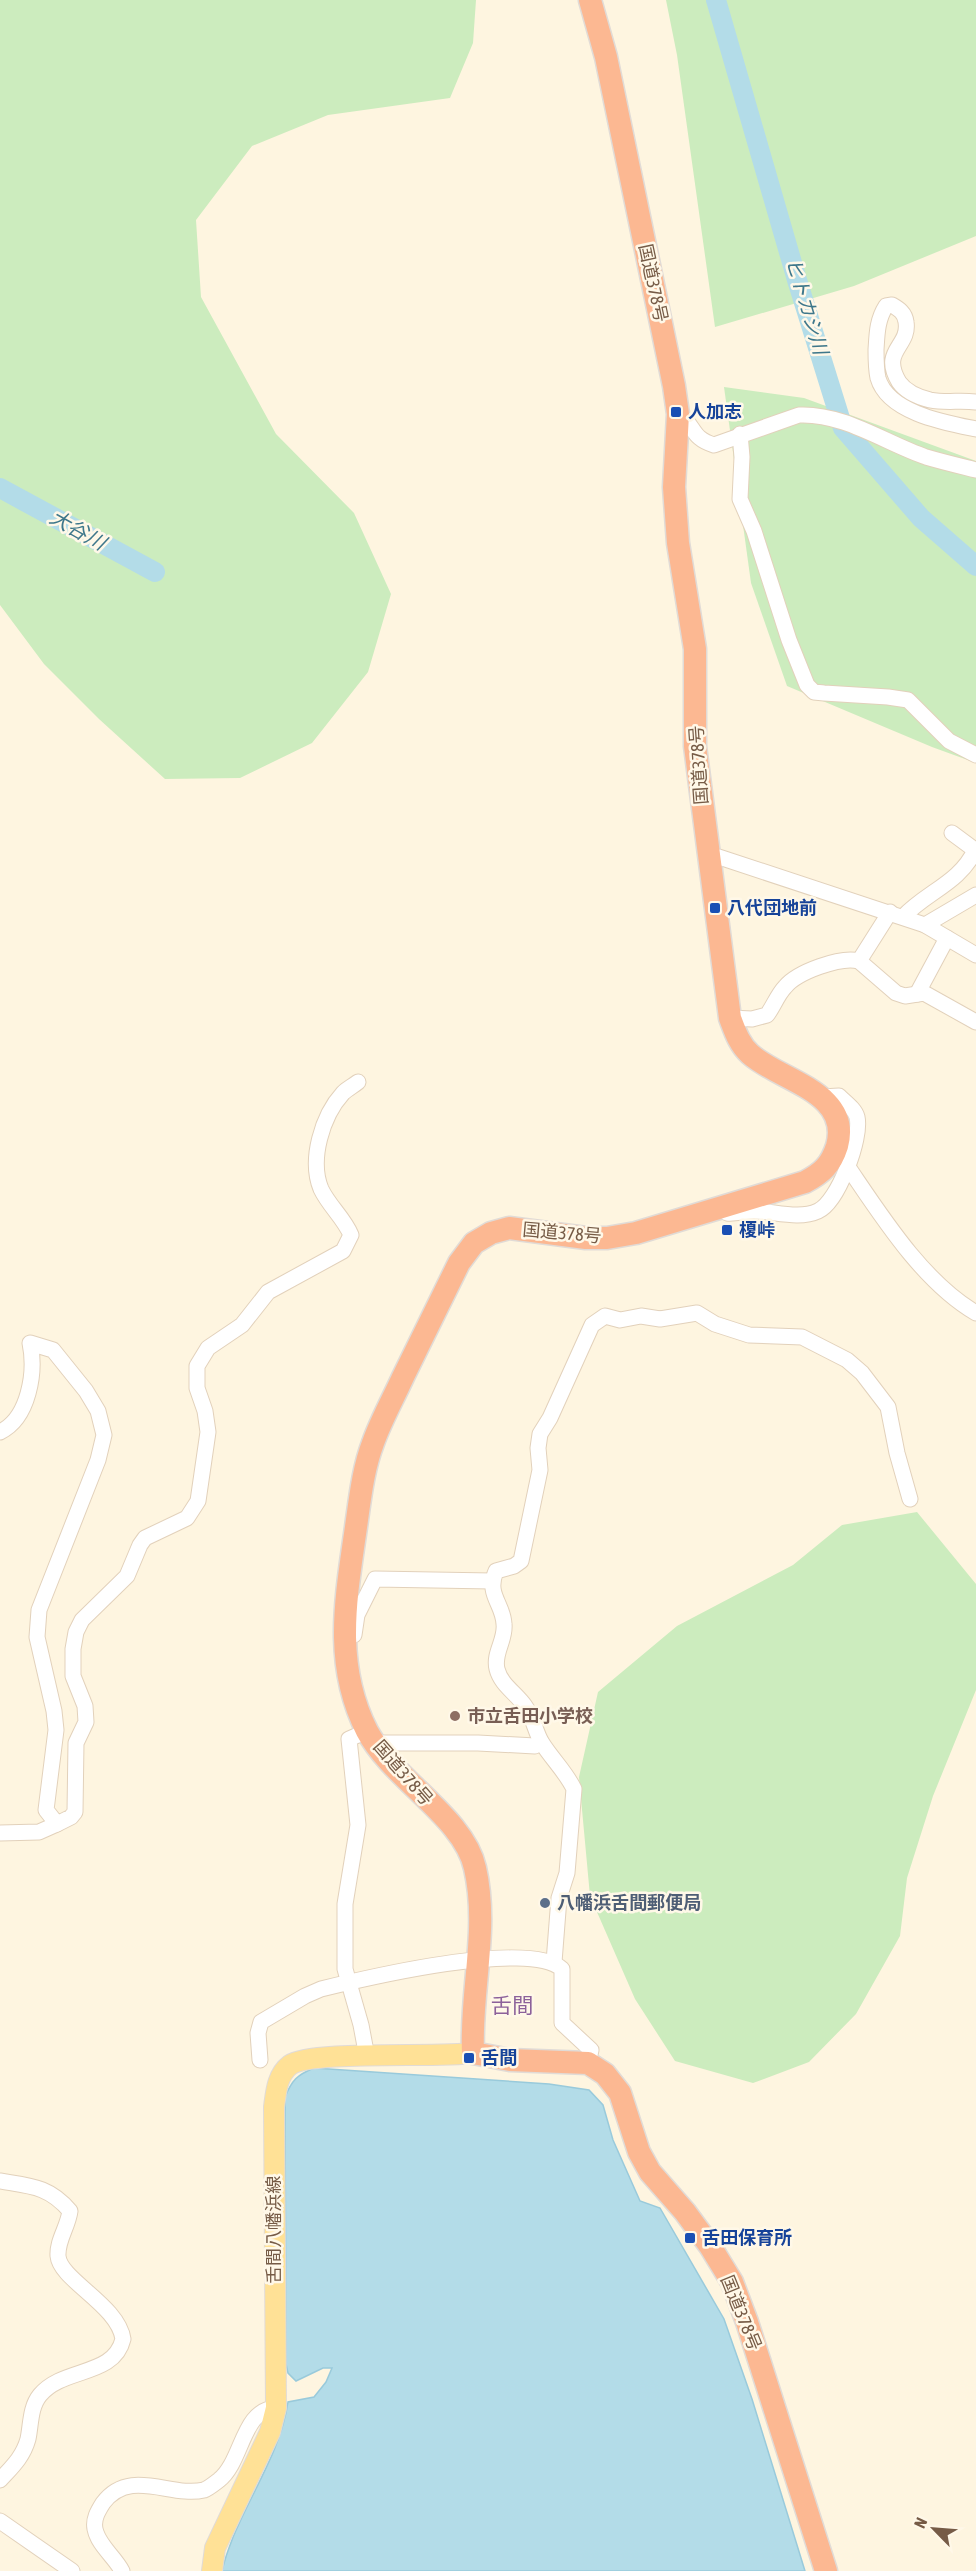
<svg xmlns="http://www.w3.org/2000/svg" width="976" height="2571" font-family="'Asap Condensed','Noto Sans JP',sans-serif">
<style>
.green{fill:#ccecbe}
.water{fill:#b3dce8;stroke:#99cadb;stroke-width:1.5}
.lines{fill:none;stroke-linecap:round;stroke-linejoin:round}
.river{stroke:#b3dce8;stroke-width:20}
.minor-casing{stroke:#e2d1bb;stroke-width:17}
.major-casing{stroke:#e1dbd6;stroke-width:22}
.highway-casing{stroke:#e1dbd6;stroke-width:25}
.minor{stroke:#fff;stroke-width:15}
.major{stroke:#ffe196;stroke-width:20}
.highway{stroke:#fcb892;stroke-width:22}
.transit-dot{fill:#1a4fb4;stroke:#fff8e8;stroke-width:2}
.education-dot{fill:#8d6e63;stroke:#fff8e8;stroke-width:2}
.service-dot{fill:#5c6f8a;stroke:#fff8e8;stroke-width:2}
.labels{text-anchor:middle;stroke-width:5;stroke-linejoin:round;paint-order:stroke}
.street-label{font-size:18px;fill:#765b46;stroke:#fff8e8}
.transit-label{font-size:18px;font-weight:bold;fill:#164399;stroke:#fff8e8;text-anchor:start}
.education-label{font-size:18px;font-weight:bold;fill:#785e54;stroke:#fff8e8;text-anchor:start}
.service-label{font-size:18px;font-weight:bold;fill:#4e5e75;stroke:#fff8e8;text-anchor:start}
.water-label{font-size:20px;font-style:italic;fill:#3e778b;stroke:#fff8e8}
.quarter-label{font-size:21px;fill:#8c619a;stroke:#fff8e8}
</style>
<rect width="100%" height="100%" fill="#fef5e0"/>
<g class="green">
<path d="M0,0h476l-3,43 -23,55 -122,17 -76,31 -56,74 5,77 75,137 78,79 37,81 -23,78 -56,71 -72,35 -75,1 -66,-60 -55,-55 -44,-59z"/>
<path d="M666,0h310v236l-122,50 -139,41 -38,-272z"/>
<path d="M724,387l80,11 172,63v302l-44,-16 -145,-61 -36,-103z"/>
<path d="M917,1512l59,72v106l-43,106 -26,82 -7,58 -44,78 -47,48 -56,21 -78,-22 -40,-62 -45,-103 -11,-119 19,-85 79,-66 116,-61 49,-40z"/>
</g>
<path class="water" d="M314,2068l235,16 40,6 14,15 10,35 27,61 20,7 64,111 28,80 53,172h-583c14,-59 57,-109 66,-169l26,-5 12,-15 6,-14h-9l-27,13 -8,-8 -2,-9 -1,-267c7,-17 12,-22 29,-29z"/>
<g class="lines">
<g class="river">
<path d="M716,0l81,280 46,148 78,90 55,48"/>
<path d="M0,488l155,84"/>
</g>
<defs>
<g id="minor">
<path d="M976,402c-15,-2 -31,1 -46,-2 -12,-3 -24,-8 -31,-18 -19,-32 11,-35 7,-60 -1,-9 -7,-13 -14,-17l-6,1c-9,14 -9,28 -10,44 0,9 0,19 2,28 10,35 68,45 98,51"/>
<path d="M678,414c18,11 12,24 36,31l85,-30c45,-2 86,28 127,42 17,5 34,9 50,13"/>
<path d="M740,434l2,23 -2,42 14,32 35,109 18,45 7,7 10,1 64,4 20,3 41,41 27,14"/>
<path d="M708,857h11l206,68 51,30"/>
<path d="M903,917c23,-25 57,-34 72,-67l-23,-17"/>
<path d="M925,925l51,-30"/>
<path d="M859,961l37,32 9,3 19,-3 52,29"/>
<path d="M917,994l30,-56"/>
<path d="M730,1018l22,1 15,-4c6,-8 11,-21 18,-28 12,-15 56,-31 74,-26l31,-49"/>
<path d="M848,1167c34,50 75,115 128,146"/>
<path d="M727,1213c8,1 18,-2 27,-2 19,0 45,9 64,0 20,-9 44,-73 39,-94 -2,-8 -12,-15 -18,-21l-17,1"/>
<path d="M0,1432c29,-14 36,-60 30,-89l23,7 33,41 12,20 6,24 -6,25 -59,150 -2,27 17,74 2,19 -10,80 11,14 14,-7 4,-5 1,-69 10,-21 -1,-16 -12,-30v-27l3,-17 6,-12 45,-44 13,-31 5,-7 42,-20 11,-17 10,-69 -3,-21 -8,-23v-22l11,-18 34,-23 26,-33 75,-41 8,-16c-7,-17 -22,-29 -30,-46 -12,-29 1,-73 22,-96 4,-4 10,-7 15,-11"/>
<path d="M354,1635l3,-20 18,-36 117,2"/>
<path d="M375,1743h103l57,3 6,-4"/>
<path d="M0,1833l39,-1 18,-8"/>
<path d="M554,1962l5,-64 8,-25 7,-84c-8,-17 -22,-30 -32,-46 -7,-11 -8,-25 -17,-37 -9,-13 -24,-21 -28,-37 -4,-16 9,-29 7,-45 -1,-21 -18,-29 -8,-53l18,-5 7,-5 19,-91 -2,-22 2,-14 10,-16 42,-93 13,-9 15,4 21,-4 19,3 37,-6 18,11 34,11 53,2 45,23 15,13 26,34 9,46 13,46"/>
<path d="M367,2057l-6,-32 -16,-56v-65l13,-79 -9,-86 18,-8"/>
<path d="M260,2060l-2,-27 3,-11 44,-26 16,-7c45,-11 208,-50 241,-20v54l29,27 -3,13"/>
<path d="M0,2181c30,5 49,5 70,30 -2,16 -13,29 -12,45 2,24 60,49 65,83 -9,38 -60,28 -83,56 -10,12 -9,30 -12,44 -5,18 -16,28 -28,41"/>
<path d="M0,2521l72,50"/>
<path d="M122,2571c-7,-14 -24,-26 -27,-42 -2,-10 3,-18 8,-26 27,-36 68,-5 101,-13 5,-2 11,-7 15,-10 24,-19 23,-71 57,-72"/>
</g>
<path id="major" d="M212,2571l3,-23 55,-116 6,-24 -2,-301c2,-15 3,-32 16,-42 21,-15 148,-7 183,-12"/>
<path id="highway" d="M590,0l16,57 68,329 4,28 -4,73 4,56 17,106v97l35,272c5,13 9,26 20,36 30,27 102,38 87,92 -6,19 -15,27 -32,36l-169,51 -29,5h-21l-77,-10 -18,5 -17,10 -15,20c-19,38 -37,76 -56,114 -10,22 -22,43 -30,66 -10,26 -13,56 -17,84 -10,71 -23,137 11,204 26,49 97,86 108,137 14,61 -5,124 -2,185l37,7 78,3 17,11 15,19 19,59 11,20 35,40 25,34 22,36 15,40 79,249"/>
</defs>
<use href="#minor" class="minor-casing"/>
<use href="#major" class="major-casing"/>
<use href="#highway" class="highway-casing"/>
<use href="#minor" class="minor"/>
<use href="#major" class="major"/>
<use href="#highway" class="highway"/>
</g>
<g class="transit-dot">
<rect x="670" y="406" width="12" height="12" rx="3"/>
<rect x="709" y="902" width="12" height="12" rx="3"/>
<rect x="721" y="1224" width="12" height="12" rx="3"/>
<rect x="463" y="2052" width="12" height="12" rx="3"/>
<rect x="684" y="2232" width="12" height="12" rx="3"/>
</g>
<circle class="education-dot" cx="455" cy="1716" r="6"/>
<circle class="service-dot" cx="545" cy="1903" r="6"/>
<g class="labels">
<g class="street-label">
<text transform="translate(653 283) rotate(78)" y="6">国道378号</text>
<text transform="translate(699 765) rotate(-94)" y="6">国道378号</text>
<text transform="translate(562 1233) rotate(5)" y="6">国道378号</text>
<text transform="translate(403 1773) rotate(49)" y="6">国道378号</text>
<text transform="translate(274 2230) rotate(-90)" y="6">舌間八幡浜線</text>
<text transform="translate(741 2313) rotate(68)" y="6">国道378号</text>
</g>
<g class="transit-label">
<text x="688" y="418">人加志</text>
<text x="727" y="914">八代団地前</text>
<text x="739" y="1236">榎峠</text>
<text x="481" y="2064">舌間</text>
<text x="702" y="2244">舌田保育所</text>
</g>
<g class="education-label">
<text x="467" y="1722">市立舌田小学校</text>
</g>
<g class="service-label">
<text x="557" y="1909">八幡浜舌間郵便局</text>
</g>
<g class="water-label">
<text transform="translate(807 306) rotate(73)" y="7">ヒトカシ川</text>
<text transform="translate(78 530) rotate(29)" y="7">大谷川</text>
</g>
<g class="quarter-label">
<text x="512" y="2013">舌間</text>
</g>
</g>
<g transform="translate(934 2529) rotate(295)" stroke="#fff8e8" stroke-width="4.5" paint-order="stroke">
<path d="M0-4.5L10 22L0 15L-10 22Z" fill="#765b46"/>
<text y="-9" font-size="16" font-weight="bold" text-anchor="middle" fill="#765b46">N</text>
</g>
</svg>
